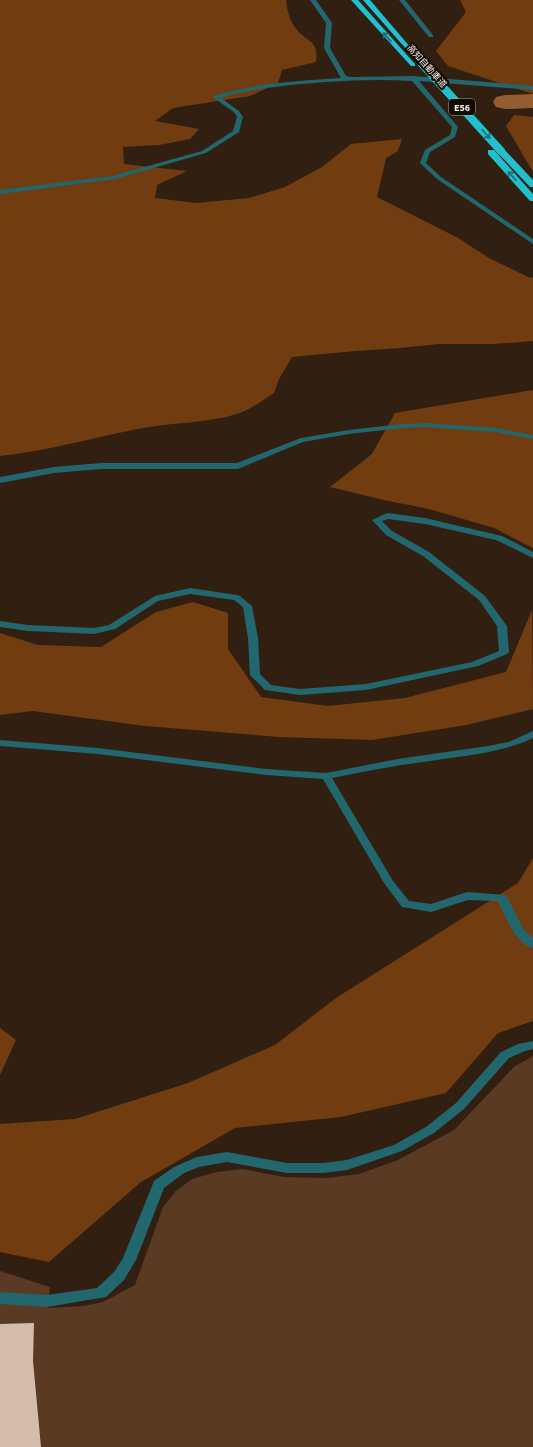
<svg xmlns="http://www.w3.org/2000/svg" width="533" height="1447" font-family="'Source Sans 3','Noto Sans JP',sans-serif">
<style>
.green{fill:#5a3a23}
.forest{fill:#713d10}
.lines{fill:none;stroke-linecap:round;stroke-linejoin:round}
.river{fill:#935d33;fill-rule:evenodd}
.building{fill:#d4bcab}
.lane{fill:#22676e;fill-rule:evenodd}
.street{fill:#22676e;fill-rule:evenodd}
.highway{fill:#20c0cf;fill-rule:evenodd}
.highway-bridge{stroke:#20c0cf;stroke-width:8}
.oneway{stroke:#1a6f75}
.labels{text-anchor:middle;stroke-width:4;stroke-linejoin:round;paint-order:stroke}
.far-street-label{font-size:9px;fill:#f6eae1;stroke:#130b06}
.shield{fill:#130b06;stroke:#b2a79f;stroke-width:1}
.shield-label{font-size:10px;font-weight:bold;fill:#f6eae1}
</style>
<rect width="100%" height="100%" fill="#311f12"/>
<path class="green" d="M533,1056v391h-533v-176l50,16 -2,21 36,-2 19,-4 32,-17 28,-78 13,-16 16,-12 25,-7 26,-3 41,8 43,1 32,-4 39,-14 56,-30 61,-64z"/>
<g class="forest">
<path d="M0,0h286c1,10 4,22 11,30 11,13 22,10 19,32l-34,8 -4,13 -28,13 -77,12 -18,13 44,8 -9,10 -31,6 -36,2 1,17 63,7 -30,14 -2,13 41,5 53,-5 36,-11 37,-20 29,-23 51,-5 -4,12 -12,7 -9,39 81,41 31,20 39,19 5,1v63l-39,3h-55l-39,4 -45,3 -63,6 -13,22 -5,14c-11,7 -24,17 -37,21 -32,10 -66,8 -99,15 -46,9 -92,22 -138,27z"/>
<path d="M460,0h73v94l-85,-28 -12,-15 30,-39z"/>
<path d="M514,115l19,2v55l-27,-46z"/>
<path d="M533,390v158l-39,-20 -65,-19 -45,-9 -54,-13 42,-33 23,-41z"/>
<path d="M193,602l35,11v36l33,48 67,9 77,-8 101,-26 26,-62 1,99 -67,16 -94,15 -93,-3 -134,-11 -112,-15 -33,4v-82l38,12 63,2 55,-35z"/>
<path d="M533,858v163l-35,12 -52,60 -105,24 -106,11 -94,54 -92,80 -49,-10v-128l75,-5 113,-36 87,-38 61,-47 182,-115z"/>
<path d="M0,1028l16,12 -16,35z"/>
</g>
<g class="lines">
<path class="river" d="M533,94v14l-28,1 -9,-2 -3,-5 3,-5 9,-2z"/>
</g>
<path class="building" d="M34,1323l-1,38 8,86h-41v-123z"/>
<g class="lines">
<path class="lane" d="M0,1292l47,3 5,2 2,4 -2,4 -5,2 -47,-3z"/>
<g class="street">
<path d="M310,0h6l16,23 -2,25 16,28 5,1 62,-1 120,10v4l-114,-9 39,46 -3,10 -25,15 -4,11 15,14 92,62v5l-96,-65 -16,-15 -1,-1 5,-13 25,-15 2,-8 -40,-46c-29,-2 -57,-1 -86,1 -35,3 -71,5 -105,16l18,13 4,6 -4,15 -33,21 -91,26 -115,15v-4l112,-14 90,-25 31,-20 4,-14 -2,-4 -21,-15v-2c42,-13 84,-15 127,-18l-17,-30 2,-25z"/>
<path d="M399,0h6l28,35v2h-4z"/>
<path d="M427,423l69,5 37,7v4l-37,-7 -69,-5 -25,1 -53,6 -46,8 -65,27h-137l-47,4 -54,10v-6l54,-10 47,-4h136l64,-25 48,-8 53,-6z"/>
<path d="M387,513l38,5 77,18 31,16v6l-37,-18 -71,-16 -37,-5 -6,2 10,10 37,21 56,44 22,30 2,26 -2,2 -29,12 -112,24 -66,5 -35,-5 -15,-15 -2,-37 -5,-31 -9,-7 -44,-6 -32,7 -43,28 -21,5 -66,-3 -28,-4v-6l28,4 66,3 15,-3 46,-29 35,-8 47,7 3,1 12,10 6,32 2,36 11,11 29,4 66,-5 106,-22 27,-11 -2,-25 -18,-26 -56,-44 -37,-21 -14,-15z"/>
<path d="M533,731v7c-34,16 -73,18 -110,24 -31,4 -61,10 -91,16l61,103 16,20 22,3 36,-12 39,3 18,35 9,8v10c-18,-5 -27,-31 -35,-47l-30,-1 -37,12 -29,-5 -18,-24 -61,-104 -57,-4 -168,-21 -98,-8v-6l98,8 168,21 60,4 72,-14 90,-13 21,-4z"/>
<path d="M533,1041v8l-8,2 -16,7 -45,51 -30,24 -32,18 -55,19 -24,3h-36l-60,-11 -28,5 -15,6 -20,15 -28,72 -12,20 -18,17 -59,10 -5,-2 -2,-4 2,-4 5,-2 50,-7 17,-16 9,-14 31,-77 20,-14 23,-10 30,-5 60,11h36l24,-3 47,-15 32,-18 30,-24 45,-51 17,-8z"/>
</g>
<g class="highway">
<path d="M351,0h7l57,64v2h-4z"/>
<path d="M363,0h7l41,48v2h-4z"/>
<path d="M498,149h6l29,31v7h-3l-32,-34z"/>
<path d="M488,150h6l39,44v7h-3l-42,-47z"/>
</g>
<path class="highway-bridge" d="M422,64l79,87"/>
</g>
<defs><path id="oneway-shaft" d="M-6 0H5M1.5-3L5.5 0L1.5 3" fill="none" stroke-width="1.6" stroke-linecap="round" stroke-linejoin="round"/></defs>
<g class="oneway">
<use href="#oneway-shaft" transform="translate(387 37) rotate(-133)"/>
<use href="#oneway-shaft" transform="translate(486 134) rotate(48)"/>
<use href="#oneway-shaft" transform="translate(512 176) rotate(-132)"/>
</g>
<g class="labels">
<g class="far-street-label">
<text transform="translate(427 66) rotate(48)" y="3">高知自動車道</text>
</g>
<rect class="shield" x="449" y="99" width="26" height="16" rx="3"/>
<g class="shield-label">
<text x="462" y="111">E56</text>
</g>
</g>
</svg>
